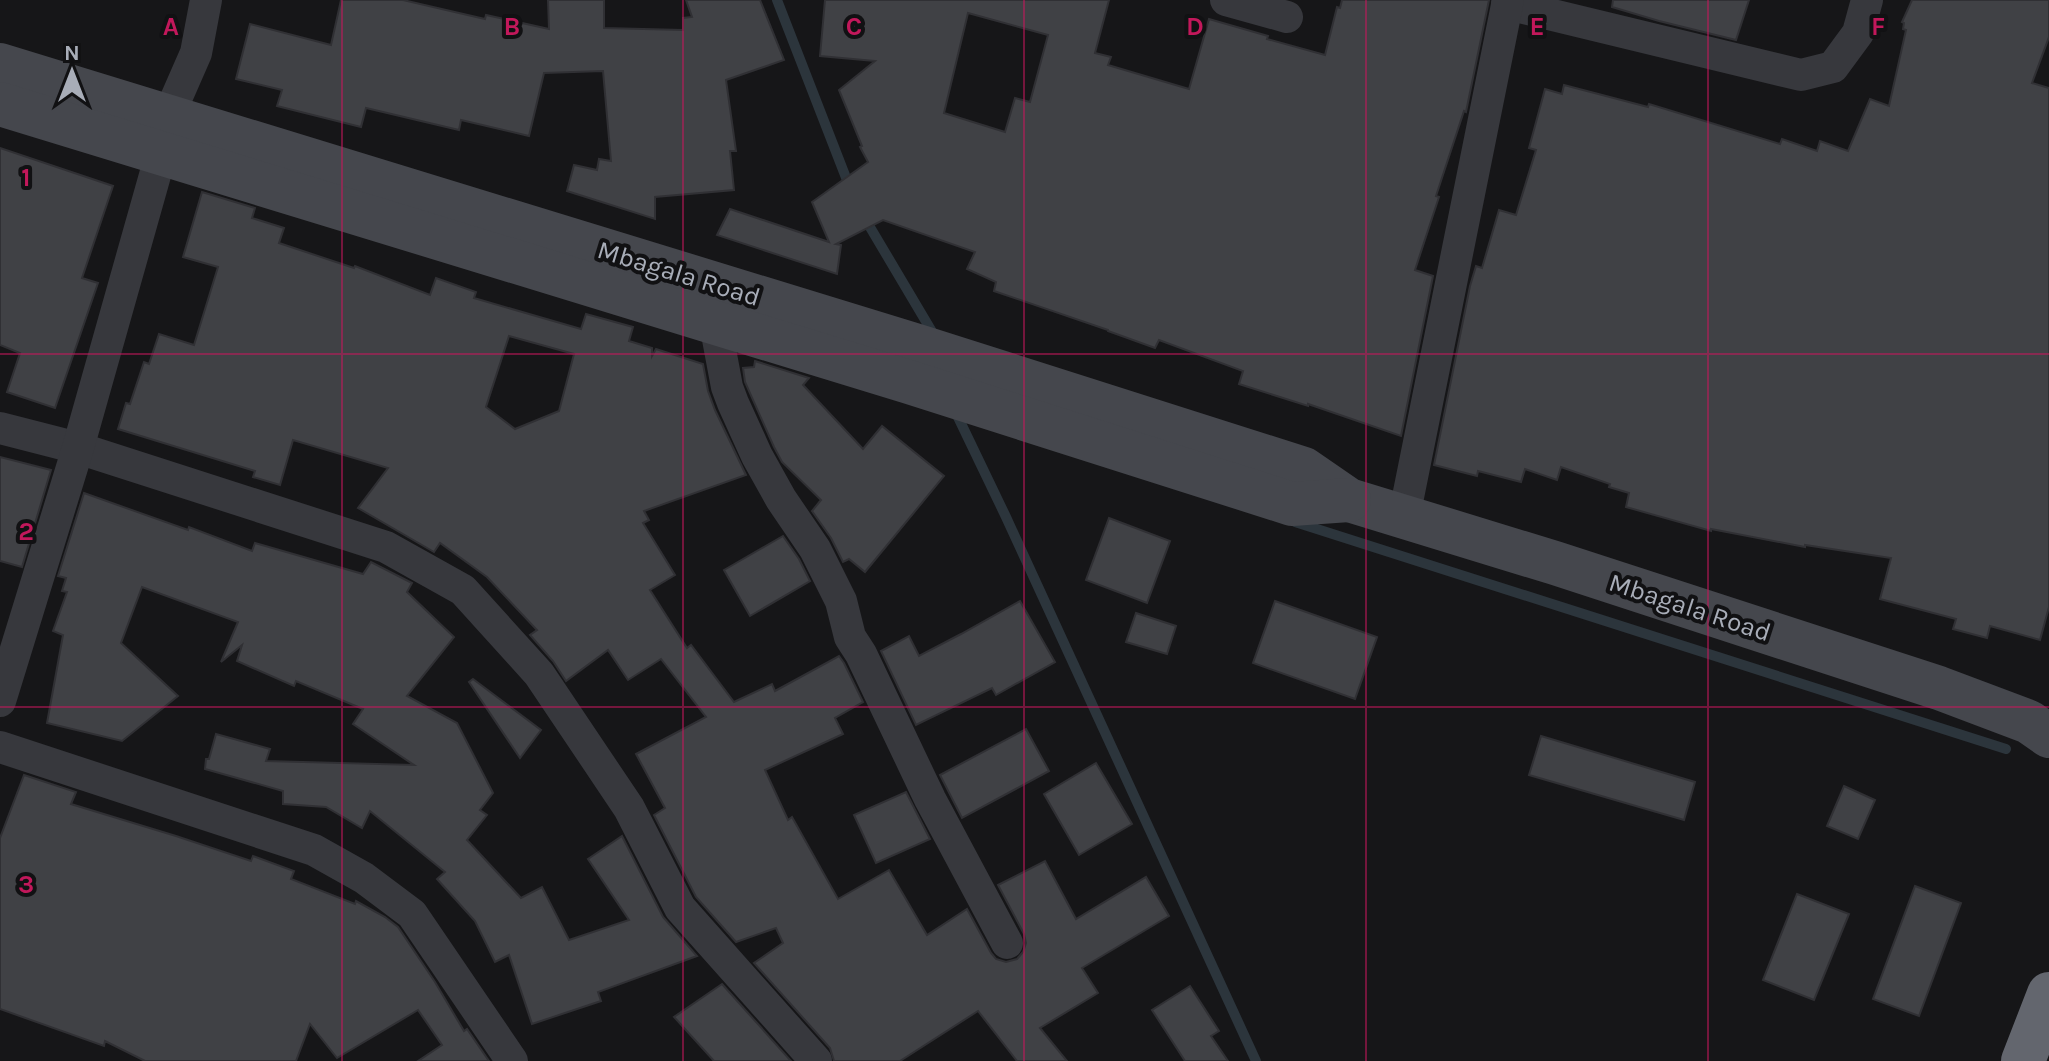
<svg xmlns="http://www.w3.org/2000/svg" width="2049" height="1061" font-family="Karla,sans-serif">
<style>
.lines{fill:none;stroke-linecap:round;stroke-linejoin:round}
.stream{stroke:#2c353c;stroke-width:10}
.building{fill:#404145;stroke:#303034;stroke-width:2;fill-rule:evenodd}
.street{stroke:#37383d;stroke-width:32}
.secondary{stroke:#45474d;stroke-width:44}
.highway{stroke:#63666e;stroke-width:44}
.grid{fill:none;stroke:#c2185b;stroke-width:2;stroke-opacity:0.55}
.labels{text-anchor:middle;stroke-width:8;stroke-linejoin:round;paint-order:stroke}
.street-label{font-size:26px;fill:#a8adb8;stroke:#111113}
.grid-label{font-size:26px;text-anchor:middle;font-weight:bold;fill:#c2185b;stroke:#111113;stroke-width:8;stroke-linejoin:round;paint-order:stroke}
</style>
<rect width="100%" height="100%" fill="#161618"/>
<g class="lines">
<g class="stream">
<path d="M777,0l73,188"/>
<path d="M864,217l70,118"/>
<path d="M957,415l49,102 250,544"/>
<path d="M1295,522l711,227"/>
</g>
</g>
<g class="building">
<path d="M341,0h62l82,19 1,-4 63,14 -1,-29h56v28l79,2v-12l9,-1 -6,-17h74l24,60 -58,20 10,71h-6l4,39 -79,7v22l-88,-28 7,-26 23,5 2,-11 12,2 -8,-90 -59,2 -15,63 -68,-16 -2,10 -93,-22 -5,19 -84,-21 5,-16 -46,-11 14,-55 81,21z"/>
<path d="M825,0h284l-14,53 16,4 -3,8 81,24 20,-70 59,17 -1,3 58,16 12,-48 3,1 2,-8h147l-23,112 -2,-1 -28,85 3,1 -24,73 18,6 -32,160 -93,-32v2l-69,-22 4,-13 -84,-31 -4,8 -47,-17v-1l-114,-39 2,-9 -29,-13 8,-17 -92,-32 -47,24 5,1 -4,29 -120,-39 13,-26 99,33 -17,-40 56,-40 -8,-15 2,-1 -23,-56 36,-29 -55,-5zM968,13l80,22 -18,67 -15,-4 -10,34 -61,-19z"/>
<path d="M1613,0h136l-13,40 -77,-19 -47,-14z"/>
<path d="M1912,0h137v37l-17,46 17,5v519l-9,33 -50,-14 -3,12 -34,-9 3,-10 -76,-20 11,-41 -86,-13v2l-94,-18v2l-85,-24 3,-14 -20,-6 1,-3 -49,-17 -4,13 -32,-11 -4,13 -43,-11 -1,5 -43,-11 36,-179 6,-20 6,2 17,-58 17,5 20,-65 -7,-2 16,-59 17,5 2,-9 84,22 1,-3 131,40 2,-5 35,12 3,-10 28,10 22,-52 19,7 17,-76 -3,-1 1,-6 -2,-1z"/>
<path d="M0,148l113,38 -31,92 16,5 -43,125 -48,-16 13,-39 -20,-8z"/>
<path d="M202,192l53,16 -3,10 32,10 -5,15 75,25 1,-2 75,29 6,-17 40,14 -2,6 107,31 5,-15 47,13 -4,14 23,7v8l4,-7 47,15 5,27 7,19 31,65 -102,36 5,9 -6,3 32,52 -25,15 37,58 4,-3 43,57 38,-18 3,7 64,-35 5,7 19,39 -28,16 8,16 -78,36 23,50 4,-3 46,82 51,-29 38,65 40,-26 24,44 5,6 10,3 11,-3 6,-7 3,-9 -2,-9 -26,-49 47,-24 31,58 70,-42 23,39 -87,52 16,25 -58,35 27,33h-50l-39,-50 -78,50h-66l-4,-13 -76,-85 29,-20 -7,-15 -40,14 -40,-45 -42,-82 11,-7 -29,-54 70,-37 -45,-58 -33,21 -20,-30 -42,31 -13,-20 -23,-26 7,-5 -50,-53 -47,-34 -6,9 -76,-44 30,-40 -95,-28 -13,45 -27,-8 2,-6 -137,-42 8,-26 4,1 14,-42 5,2 10,-30 35,11 24,-78 -35,-10zM509,336l65,18 -15,57 -44,18 -29,-22z"/>
<path d="M755,361l54,17 -6,7 60,64 19,-23 62,50 -79,96 -16,-13 -6,3 -12,-24 -19,-27 9,-11 -39,-38 -8,-15 -29,-65 -2,-14 11,-1z"/>
<path d="M0,457l51,13 -29,97 -22,-6z"/>
<path d="M84,493l104,37 1,-3 63,24 3,-8 108,31 8,-12 41,21 -5,9 47,45 -47,59 50,27 36,70 -13,17 7,5 -20,25 54,58 21,-11 27,53 60,-20 -41,-61 34,-23 41,81 34,39 -99,36 3,9 -69,23 -23,-69 -14,7 -20,-41 -38,-42 8,-7 -75,-61 -8,17 -36,-21 -43,-3v-13l-78,-22 1,-10h3l7,-25 54,15 -4,12 148,4 -61,-41 10,-15 -67,-28 -2,5 -57,-25 5,-16 -21,17 17,-40 -96,-35 -21,56 57,53 -56,45 -75,-18 16,-88 -10,-4 14,-39 -5,-1 4,-13 -8,-2z"/>
<path d="M1109,518l61,23 -23,62 -61,-23z"/>
<path d="M783,536l16,23 11,22 -60,35 -26,-46z"/>
<path d="M1020,601l35,61 -59,33 -4,-7 -76,37 -35,-74 28,-15 10,20 42,-22z"/>
<path d="M1275,601l102,36 -22,62 -102,-36z"/>
<path d="M1136,613l40,13 -9,28 -41,-12z"/>
<path d="M473,679l68,51 -21,28 -51,-76z"/>
<path d="M1026,729l23,42 -87,47 -22,-43z"/>
<path d="M1541,736l154,46 -11,38 -155,-45z"/>
<path d="M1096,763l36,61 -53,31 -35,-61z"/>
<path d="M24,775l52,17 -5,12 105,32 75,25 2,-5 41,15 -3,8 64,25 1,-3 29,16 13,10 37,55 29,49 3,-2 22,32h-71l24,-16 -24,-35 -81,48 -27,-34 -14,37h-151l-40,-20 -1,5 -104,-37v-171z"/>
<path d="M1844,786l31,14 -17,39 -31,-13z"/>
<path d="M906,792l24,47 -54,24 -22,-48z"/>
<path d="M1915,886l46,17 -42,113 -46,-17z"/>
<path d="M1797,894l52,20 -35,86 -51,-20z"/>
<path d="M722,984l69,77h-77l-40,-44z"/>
<path d="M1190,986l29,45 -8,5 17,25h-43l-33,-51z"/>
</g>
<g class="lines">
<g class="street">
<path d="M1226,0l61,17"/>
<path d="M1507,4l294,71 32,-8 25,-34 9,-33"/>
<path d="M173,119l2,-18 21,-48 10,-53"/>
<path d="M715,323l12,64 6,16 24,53 24,43 34,50 26,52 9,36 11,17 69,145 77,144"/>
<path d="M0,428l78,20 308,99 77,43 76,84 90,134 51,100 136,153"/>
<path d="M1404,517l104,-517"/>
<path d="M0,701l78,-253 83,-294"/>
<path d="M0,747l314,103 50,28 48,36 100,147"/>
</g>
<g class="secondary">
<path d="M0,65l921,282 383,122 45,31 206,63 384,125 90,34 20,14"/>
<path d="M0,104l909,278 383,122 57,-4"/>
</g>
<path class="highway" d="M2023,1061l26,-67"/>
</g>
<path class="grid" d="M342,0v1061M683,0v1061M1024,0v1061M1366,0v1061M1708,0v1061M0,354h2049M0,707h2049"/>
<g class="labels">
<g class="street-label">
<text transform="translate(679 273) rotate(17)" y="9">Mbagala Road</text>
<text transform="translate(1690 607) rotate(18)" y="9">Mbagala Road</text>
</g>
</g>
<g class="grid-label">
<text x="171" y="35">A</text>
<text x="512" y="35">B</text>
<text x="854" y="35">C</text>
<text x="1195" y="35">D</text>
<text x="1537" y="35">E</text>
<text x="1878" y="35">F</text>
<text x="26" y="186">1</text>
<text x="26" y="540">2</text>
<text x="26" y="893">3</text>
</g>
<g transform="translate(72 72)" stroke="#111113" stroke-width="6" paint-order="stroke">
<path d="M0-6L14 30L0 20L-14 30Z" fill="#a8adb8"/>
<text y="-12" font-size="22" font-weight="bold" text-anchor="middle" fill="#a8adb8">N</text>
</g>
</svg>
